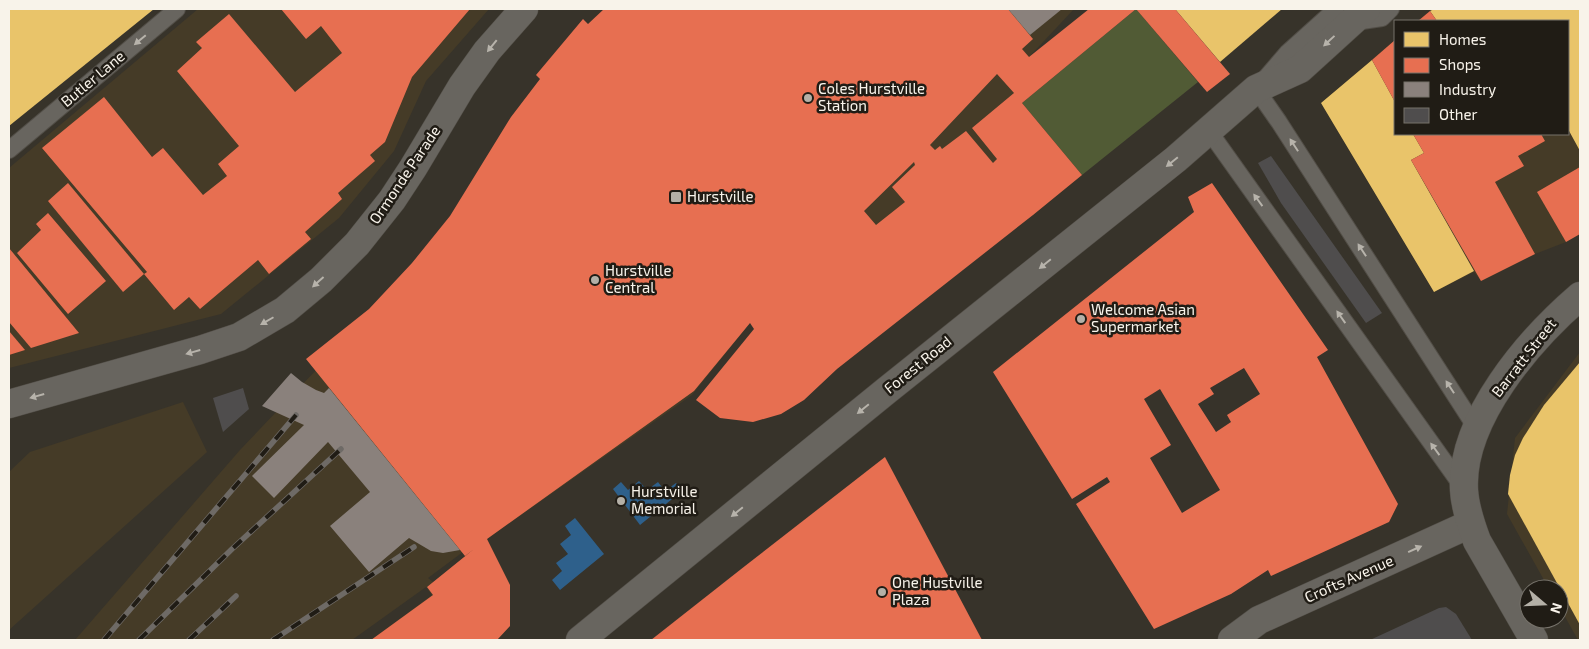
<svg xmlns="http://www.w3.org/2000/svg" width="1589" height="649" font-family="'Exo 2',sans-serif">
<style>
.built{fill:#453b27;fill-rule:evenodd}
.green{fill:#515b35}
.water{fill:#2e608b}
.homes{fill:#e9c46a}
.shops{fill:#e76f51;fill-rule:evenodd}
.industry{fill:#8a817c}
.building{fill:#4f4d4d}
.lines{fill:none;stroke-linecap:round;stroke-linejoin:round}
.service-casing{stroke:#524e47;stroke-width:18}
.minor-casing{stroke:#524e47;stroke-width:29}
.service{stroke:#68655f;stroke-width:16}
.minor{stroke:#68655f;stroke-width:28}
.rail-casing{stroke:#6e6a66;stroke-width:5.5}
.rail{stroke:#201c15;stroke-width:4;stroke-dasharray:11;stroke-linecap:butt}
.oneway{fill:#b7b3ab}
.poi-dot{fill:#b4b0a7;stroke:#201c15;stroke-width:2}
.labels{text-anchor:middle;stroke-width:5;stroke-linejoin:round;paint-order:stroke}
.street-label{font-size:15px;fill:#f8f3ea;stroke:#201c15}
.poi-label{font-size:15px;fill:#f8f3ea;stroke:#201c15;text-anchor:start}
</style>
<rect width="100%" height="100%" fill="#37332a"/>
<g class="built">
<path d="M198,9h291l-63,72 -32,70 -55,67 -118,96 -212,54v-200z"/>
<path d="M711,9h363l-45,48 -31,17 84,101 -49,40 -256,82 -27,26 -58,72 -205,144 23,46v41l-13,14h-126l61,-45 -6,-8 -74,53h-277l165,-190 237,-249 170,-145zM483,537l3,3 -53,42 -5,-4z"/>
<path d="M1434,9h146v225l-14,8 -31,12 -54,27 -7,-9 -40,20 -113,-189 74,-63v94h173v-113h-150z"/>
<path d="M1580,352v288h-2l-19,-34v-17h-10l-42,-75 8,-76z"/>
<path d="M183,402l24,50 -198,178v-158l21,-20z"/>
</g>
<path class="green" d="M1136,9l62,73 -116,93 -60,-72z"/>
<g class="water">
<path d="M639,481l8,9 11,-8 7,9 11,-8 6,8 -42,34 -27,-36 8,-7 7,8z"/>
<path d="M575,518l29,36 -44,36 -8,-10 10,-9 -6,-8 12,-9 -8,-10 11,-9 -6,-9z"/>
</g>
<g class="homes">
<path d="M9,9h145l-145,117z"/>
<path d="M1175,9h107l-62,53z"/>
<path d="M1434,9h146v142l-12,-22v-108h-131l-7,-10z"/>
<path d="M1372,60l23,42v32h18l11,19 -13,7 63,111 -40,21 -113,-189z"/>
<path d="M1580,362v263l-72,-131 2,-19 5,-20 8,-17 21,-33z"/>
</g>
<g class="shops">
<path d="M281,9h26l1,1 1,-1h161l-58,68 -27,65 -15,13 5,6 -37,32 4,6 -37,33 6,7 -42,35 -11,-14 -58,49 -11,-12 -15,13 -30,-36 3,-2 -105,-124 62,-51 48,60 11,-9 40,47 24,-19 -9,-12 21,-18 -62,-75 25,-23 -6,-6 33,-28 66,78 47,-39 -21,-27 -15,13z"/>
<path d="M604,9h404l25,30 -11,10 7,8 60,-48h47l-114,94 60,72 -49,40 -196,154 -33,31 -23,14 -28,8 -33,-4 -24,-18 58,-71 -4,-6 -56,68 -207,148 23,46v41l-13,14h-126l62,-45 -6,-8 47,-38 -9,7 -159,-197 63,-50 43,-46 38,-47 61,-99 29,-38 -4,-4 47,-56 5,5zM997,74l17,19 -42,35 25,31 -4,4 -27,-32 -24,18 -2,-3 -5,4 -5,-5zM914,162l1,3 -23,22 13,15 -29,23 -12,-14z"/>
<path d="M1136,9h39l55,65 -23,18z"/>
<path d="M1430,11l7,10h-19z"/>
<path d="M1395,40v62l-23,-42z"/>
<path d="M1413,134h128l4,7 -27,15 6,10 -29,16 40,72 -54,27 -70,-121 13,-7z"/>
<path d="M1580,167v67l-14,8 -29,-50z"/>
<path d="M68,183l76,91 -21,18 -75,-91z"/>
<path d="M1212,183l116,167 -11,7 81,147 -9,18 -118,54 -3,-6 -37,24 -77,35 -78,-125 34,-22 -3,-5 -35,22 -79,-127 201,-160 -6,-15zM1244,368l16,26 -33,21 4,7 -15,10 -18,-28 16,-10 -4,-6zM1160,389l60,101 -38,23 -32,-55 21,-13 -27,-46z"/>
<path d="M48,213l58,68 -38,33 -51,-61 24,-23 -5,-6z"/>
<path d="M9,248l70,85 -48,15 -22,-26z"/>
<path d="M9,331l16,19 -16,5z"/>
<path d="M885,457l97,183h-331l94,-74z"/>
</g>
<g class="industry">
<path d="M1008,9h54l-32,26z"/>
<path d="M291,373l11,9 14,8 8,3 5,-5 131,162 -17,3 -12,-2 -22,-13 -40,34 -39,-46 40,-34 -42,-50 -54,56 -22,-22 52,-51 -42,-19z"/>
</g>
<g class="building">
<path d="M1271,156l111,157 -16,10 -85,-120 -23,-40z"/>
<path d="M243,388l6,21 -26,23 -10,-34z"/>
<path d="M1446,607l10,7 16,26h-102l69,-32z"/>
</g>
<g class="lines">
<defs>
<g id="service">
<path d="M1336,9l-49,44 -31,36 23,33 197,306"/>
<path d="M1355,22l27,-4 9,-9"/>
<path d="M1209,131l255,358"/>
<path d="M9,150l168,-141"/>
</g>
<g id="minor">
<path d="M9,404l191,-54 39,-13 46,-27 36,-30 36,-36 35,-44 21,-32 49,-82 25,-35 37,-42"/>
<path d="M580,640l306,-249 290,-232 80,-70 44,-20 66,-60"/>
<path d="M1232,640l27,-20 211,-96"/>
<path d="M1534,640l-57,-99c-6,-16 -12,-33 -13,-51 -4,-71 66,-151 116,-194"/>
</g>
</defs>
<use href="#service" class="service-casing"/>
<use href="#minor" class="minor-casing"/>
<use href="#service" class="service"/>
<use href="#minor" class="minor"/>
<defs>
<g id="rail">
<path d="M104,640l192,-225"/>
<path d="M139,640l93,-91 109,-100"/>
<path d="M189,640l47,-44"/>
<path d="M273,640l141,-93"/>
</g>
</defs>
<use href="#rail" class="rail-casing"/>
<use href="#rail" class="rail"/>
</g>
<defs><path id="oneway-solid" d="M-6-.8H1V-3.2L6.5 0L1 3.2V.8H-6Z" transform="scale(1.25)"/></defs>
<g class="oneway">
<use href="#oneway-solid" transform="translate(140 40) rotate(140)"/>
<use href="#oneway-solid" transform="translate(1329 41) rotate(137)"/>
<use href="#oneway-solid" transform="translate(492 46) rotate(129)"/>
<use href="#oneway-solid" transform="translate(1294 145) rotate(-123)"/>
<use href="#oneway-solid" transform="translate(1172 162) rotate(141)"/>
<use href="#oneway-solid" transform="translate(1258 200) rotate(-126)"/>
<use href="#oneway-solid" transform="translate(1362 250) rotate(-123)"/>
<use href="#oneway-solid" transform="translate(1045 264) rotate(141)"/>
<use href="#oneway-solid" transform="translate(318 282) rotate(138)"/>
<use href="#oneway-solid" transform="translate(1341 317) rotate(-125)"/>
<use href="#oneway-solid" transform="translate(267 321) rotate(150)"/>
<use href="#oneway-solid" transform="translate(193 352) rotate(164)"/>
<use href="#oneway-solid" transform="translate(1450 387) rotate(-123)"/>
<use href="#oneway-solid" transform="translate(37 396) rotate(164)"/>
<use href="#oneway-solid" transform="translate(863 409) rotate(141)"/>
<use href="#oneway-solid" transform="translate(1435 449) rotate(-126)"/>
<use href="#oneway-solid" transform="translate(737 512) rotate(141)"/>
<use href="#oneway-solid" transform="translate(1415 549) rotate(-24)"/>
</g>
<g class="poi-dot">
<circle cx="808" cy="98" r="5"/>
<rect x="670" y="191" width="12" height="12" rx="2.5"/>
<circle cx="595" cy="280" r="5"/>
<circle cx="1081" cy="319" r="5"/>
<circle cx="621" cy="501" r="5"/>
<circle cx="882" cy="592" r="5"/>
</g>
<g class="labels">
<g class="street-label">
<text transform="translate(93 79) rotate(-40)" y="5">Butler Lane</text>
<text transform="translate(405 175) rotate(-56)" y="5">Ormonde Parade</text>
<text transform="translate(1524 358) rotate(-52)" y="5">Barratt Street</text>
<text transform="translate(918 365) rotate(-39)" y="5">Forest Road</text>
<text transform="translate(1349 579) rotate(-24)" y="5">Crofts Avenue</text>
</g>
<g class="poi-label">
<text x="818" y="94">Coles Hurstville<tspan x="818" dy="17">Station</tspan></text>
<text x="687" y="202">Hurstville</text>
<text x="605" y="276">Hurstville<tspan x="605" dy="17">Central</tspan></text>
<text x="1091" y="315">Welcome Asian<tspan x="1091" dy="17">Supermarket</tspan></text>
<text x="631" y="497">Hurstville<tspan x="631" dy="17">Memorial</tspan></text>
<text x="892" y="588">One Hustville<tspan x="892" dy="17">Plaza</tspan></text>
</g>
</g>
<rect width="1589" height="649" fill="none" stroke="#f8f3ea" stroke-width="20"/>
<rect x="1394" y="20" width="175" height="115" fill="#201c15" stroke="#76726a"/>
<rect x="1404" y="32" width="25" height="15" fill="#e9c46a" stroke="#76726a"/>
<text x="1439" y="45" font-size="15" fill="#f8f3ea">Homes</text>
<rect x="1404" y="58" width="25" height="15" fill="#e76f51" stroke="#76726a"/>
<text x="1439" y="70" font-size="15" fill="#f8f3ea">Shops</text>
<rect x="1404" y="82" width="25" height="15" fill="#8a817c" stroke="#76726a"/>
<text x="1439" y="95" font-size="15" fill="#f8f3ea">Industry</text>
<rect x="1404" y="108" width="25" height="15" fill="#4f4d4d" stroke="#76726a"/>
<text x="1439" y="120" font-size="15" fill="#f8f3ea">Other</text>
<g transform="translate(1544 604) rotate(109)"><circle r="24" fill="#201c15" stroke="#76726a"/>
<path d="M0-4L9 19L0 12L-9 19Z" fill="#b4b0a7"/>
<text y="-8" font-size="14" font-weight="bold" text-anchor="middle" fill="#f8f3ea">N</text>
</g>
</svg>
